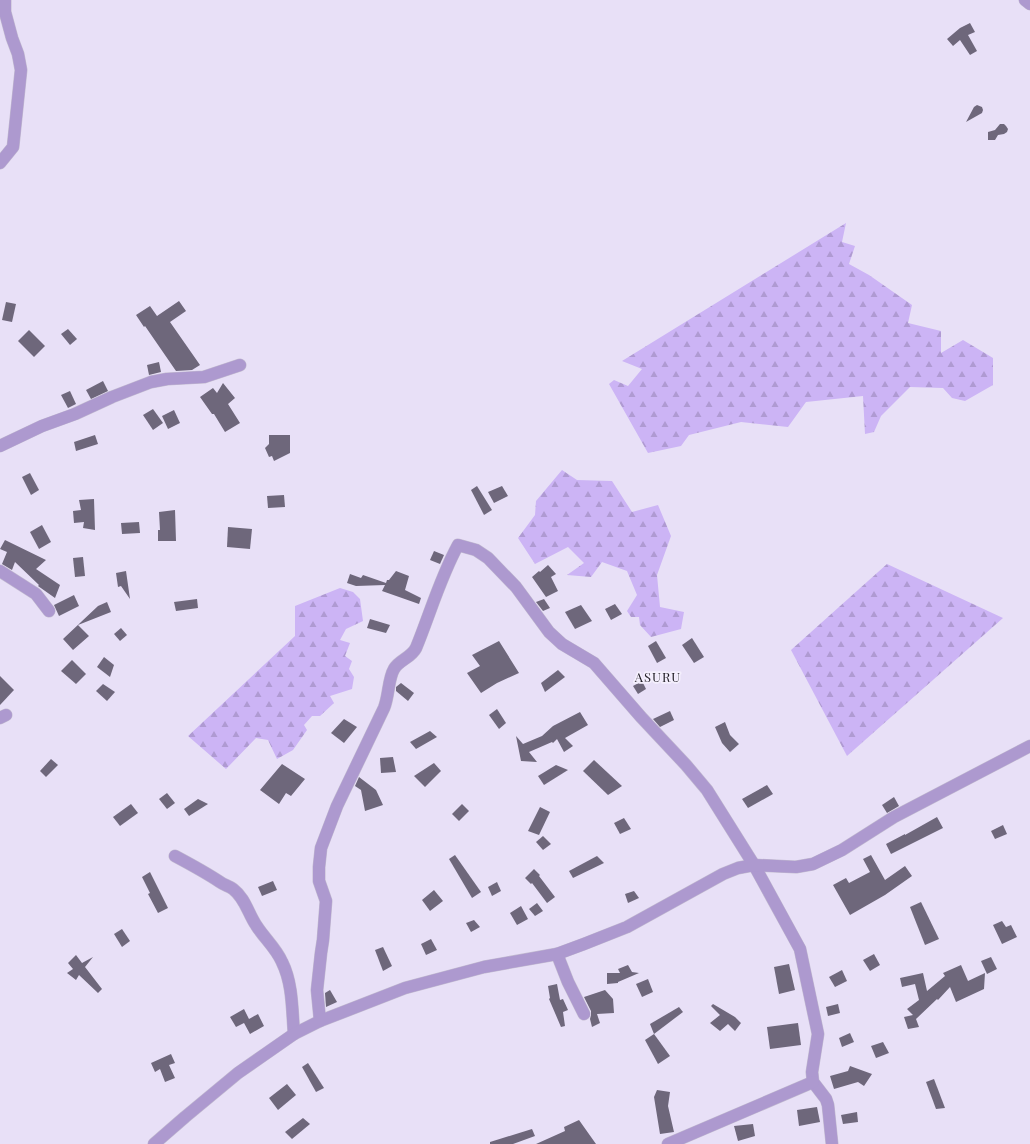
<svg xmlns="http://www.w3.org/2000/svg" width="1030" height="1144" font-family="'Playfair Display',serif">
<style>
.forest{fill:url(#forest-firs)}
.building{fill:#6e677b}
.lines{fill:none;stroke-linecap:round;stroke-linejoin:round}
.minor-casing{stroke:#c3bcd0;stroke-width:13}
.minor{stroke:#ad99cf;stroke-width:12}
.labels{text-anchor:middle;stroke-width:3.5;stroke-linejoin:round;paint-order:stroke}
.quarter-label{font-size:13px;letter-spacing:1px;fill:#1c1921;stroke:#f4effd}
</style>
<defs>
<pattern id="forest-firs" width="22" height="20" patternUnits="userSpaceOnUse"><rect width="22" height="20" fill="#ccb4f5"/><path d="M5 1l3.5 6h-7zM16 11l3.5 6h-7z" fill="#af9ad2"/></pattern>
</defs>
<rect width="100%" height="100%" fill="#e8e0f7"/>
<g class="forest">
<path d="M846,223l-4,19 13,4 -6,18 20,11 43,30 -4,18 33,8v22l22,-13 30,18v27l-28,16 -13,-3 -9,-10 -33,-1 -29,29 -7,16 -9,2 -2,-38 -57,6 -18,25 -47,-5 -52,13 -8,11 -33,7 -39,-69 5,-4 14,6 14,-17 -20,-8z"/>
<path d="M562,470l15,10 35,1 20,31 26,-7 13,31 -14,39 3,32 24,5 -3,17 -30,8 -11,-12 -1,-8h-8l-4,-6 10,-16 -10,-24 -25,-9 -11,15 -24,-2 17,-12 -16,-16 -33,17 -17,-26 17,-23 1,-14z"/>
<path d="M887,564l116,54 -156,138 -56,-106z"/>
<path d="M340,588l13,4 7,7 3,22 -17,8 -6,11 10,3 -5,13 7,5 -3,8 5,8 -2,12 -22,7 4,7 -14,13h-8l-8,9 3,5 -14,20 -16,9 -9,-19 -12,-2 -30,31 -38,-33 107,-100v-30z"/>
</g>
<g class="building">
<path d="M970,23l5,9 -7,3 9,16 -7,4 -10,-15 -7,6 -6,-7 13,-11z"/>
<path d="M977,105l5,2 1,3 -1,3 -16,9 8,-15z"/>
<path d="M1000,124h4l2,2 2,3 -1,3 -3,2 -6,1 -3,5h-7v-8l7,-2z"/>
<path d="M179,301l7,10 -16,11 30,43 -8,5 -16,1 -31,-45 -1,1 -8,-12 14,-9 7,10z"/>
<path d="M6,302l10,2 -4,18 -10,-2z"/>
<path d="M68,329l9,10 -7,6 -9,-11z"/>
<path d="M29,330l16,16 -11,11 -16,-16z"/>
<path d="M159,362l2,10 -12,3 -2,-10z"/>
<path d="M103,381l5,10 -17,8 -5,-9z"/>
<path d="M223,383l12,15 -7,6 12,19 -15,9 -11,-18h-2l-12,-17 13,-9 4,5z"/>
<path d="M70,391l6,13 -8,4 -7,-13z"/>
<path d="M153,409l10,14 -10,7 -10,-15z"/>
<path d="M174,410l6,13 -12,6 -6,-13z"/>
<path d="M95,435l3,9 -22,7 -2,-9z"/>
<path d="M269,435h21v18l-16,8 -2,-5 -3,1 -4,-9 4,-4z"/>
<path d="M30,473l9,17 -8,5 -9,-18z"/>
<path d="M477,486l15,24 -8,5 -13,-25z"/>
<path d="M502,486l6,10 -14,7 -6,-11z"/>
<path d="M284,495l1,12 -17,1 -1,-12z"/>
<path d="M94,499l1,31 -12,-2 1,-6 -10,1 -1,-12 8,-1 -2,-10z"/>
<path d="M175,510l1,31h-18v-11h2l-1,-18z"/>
<path d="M139,522l1,11 -18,1 -1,-11z"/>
<path d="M42,525l9,17 -12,7 -9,-17z"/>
<path d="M228,527l24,2 -2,20 -23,-2z"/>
<path d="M5,540l41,20 -10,9 24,16 -5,13 -17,-12 1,-1 -24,-23 -3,8 -10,-6 5,-12 -7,-3z"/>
<path d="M434,551l10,4 -4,9 -10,-4z"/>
<path d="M83,557l2,19 -10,1 -2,-19z"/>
<path d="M548,565l8,9 -5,3 7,14 -12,6 -14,-20 7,-6 1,1z"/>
<path d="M126,571l4,28 -9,-13 -3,1 -2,-14z"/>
<path d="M396,571l13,5 -4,14 16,8 -2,6 -37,-13 3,-6 -29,1 -9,-3 3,-9 11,4 2,-3 23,8 1,-3h2z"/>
<path d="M74,595l5,11 -20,10 -5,-11z"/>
<path d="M197,599l1,9 -22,3 -2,-9z"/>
<path d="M544,599l6,9 -7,3 -7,-9z"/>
<path d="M107,602l4,10 -33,13 11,11 -16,14 -10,-11 35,-33z"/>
<path d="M615,604l7,10 -11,6 -6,-11z"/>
<path d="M581,605l11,16 -17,8 -10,-17z"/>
<path d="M370,619l20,6 -4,8 -19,-5z"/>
<path d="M121,628l6,7 -7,6 -6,-7z"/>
<path d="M692,638l12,19 -10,6 -12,-18z"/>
<path d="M499,641l20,32 -22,10 -16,10 -14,-20 13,-7 -8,-11z"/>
<path d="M656,641l10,17 -9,5 -9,-17z"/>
<path d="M104,657l10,8 -4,12 -13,-10z"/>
<path d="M72,660l14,14 -10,10 -15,-13z"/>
<path d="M558,670l7,7 -20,15 -4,-9z"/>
<path d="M0,676l14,14 -14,15z"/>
<path d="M642,681l4,8 -8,5 -5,-8z"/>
<path d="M401,683l13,10 -6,8 -12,-10v-4z"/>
<path d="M103,684l12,8 -8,9 -11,-10z"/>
<path d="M497,709l9,14 -7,6 -10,-14z"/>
<path d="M670,711l4,9 -14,7 -7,-8z"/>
<path d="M580,712l8,13 -23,13 8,8 -9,6 -7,-13 -4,4 -1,-1 -23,10 8,10 -16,-1 -5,-25 7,8 19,-8 11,-10z"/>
<path d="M344,719l13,8 -13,16 -13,-10z"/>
<path d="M725,722l5,13 9,9 -9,8 -8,-9 -7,-16z"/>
<path d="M430,731l7,6 -21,12 -6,-7z"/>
<path d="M393,757l3,15 -15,1 -1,-15z"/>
<path d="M51,759l7,6 -12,12 -6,-6z"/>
<path d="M594,760l28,26 -14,9 -25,-24z"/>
<path d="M434,763l7,8 -16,16 -11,-11z"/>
<path d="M282,764l23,15 -14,17 -5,-3 -7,11 -19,-14z"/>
<path d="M556,765l12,5 -24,15 -6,-9z"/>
<path d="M359,777l17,13 7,15 -18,6 -4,-21 -6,-4z"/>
<path d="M767,785l6,9 -25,14 -6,-9z"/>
<path d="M167,793l8,10 -8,6 -8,-10z"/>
<path d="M894,797l5,9 -12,7 -5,-8z"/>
<path d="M198,799l10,5 -19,12 -5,-7z"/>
<path d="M131,804l7,9 -18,13 -7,-9z"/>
<path d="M462,804l7,7 -10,10 -7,-7z"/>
<path d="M540,807l10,5 -11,23 -11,-4z"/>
<path d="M937,817l6,11 -52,26 -5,-10 19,-10v1z"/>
<path d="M624,818l7,11 -11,5 -6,-11z"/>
<path d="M1003,825l4,9 -12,5 -4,-8z"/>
<path d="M543,836l8,8 -8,6 -7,-8z"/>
<path d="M455,855l26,37 -9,6 -23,-39z"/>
<path d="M871,855l14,25 20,-14 7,10 -27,19 -35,20 -17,-30 13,-7 3,5 21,-11 -7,-13z"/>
<path d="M597,856l7,7 -31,15 -4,-7z"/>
<path d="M534,869l6,6 -1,1 16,21 -8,6 -15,-20 -1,1 -6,-6z"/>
<path d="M150,872l18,36 -10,5 -10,-19 2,-1 -8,-16z"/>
<path d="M273,881l4,9 -15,6 -4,-9z"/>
<path d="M497,882l4,9 -9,5 -4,-9z"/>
<path d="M434,890l9,11 -13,10 -8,-11z"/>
<path d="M634,891l5,7 -11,5 -3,-9z"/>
<path d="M921,902l18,37 -14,6 -15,-38z"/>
<path d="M537,903l6,8 -8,5 -6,-7z"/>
<path d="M521,906l7,13 -11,6 -7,-12z"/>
<path d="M474,920l6,7 -9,5 -5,-9z"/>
<path d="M1002,921l4,6 5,-2 6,12 -15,7 -9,-19z"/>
<path d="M122,929l8,12 -8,6 -8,-13z"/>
<path d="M431,939l6,11 -11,5 -5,-11z"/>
<path d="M383,947l9,19 -9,5 -8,-21z"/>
<path d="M874,954l6,11 -10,6 -7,-11z"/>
<path d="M76,955l6,8 11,-6 -8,10 17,22 -4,4 -19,-18 -3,5 -9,-7 6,-4 -5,-6z"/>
<path d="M991,957l6,12 -10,5 -6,-13z"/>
<path d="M789,964l6,26 -16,4 -5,-27z"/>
<path d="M628,965l4,7 7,1 -21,9v1l-11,1v-11h13l-2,-4z"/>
<path d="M961,965l7,16 17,-8 -1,16 -28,13 -6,-15 -12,13 -1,-1 -21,20 3,8 -11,2 -4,-12 9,-2 -6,-6 12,-9 -4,-16 -13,3 -2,-9 23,-5 4,18 18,-15 -2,-3z"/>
<path d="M842,970l5,11 -12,6 -6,-10z"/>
<path d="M648,979l5,13 -11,5 -6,-13z"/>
<path d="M557,984l3,16 3,-1 5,11 -5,2 2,14 -4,1 -12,-28 1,-1 -2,-12z"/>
<path d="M330,990l7,12 -11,5 -1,-14z"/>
<path d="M605,990l8,9 1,14 -17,1 3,9 -8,4 -2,-8 1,-4v-4l-7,-14z"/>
<path d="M713,1004l22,13 6,6 -6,8 -7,-7 -8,7 -10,-8 10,-8 -9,-9z"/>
<path d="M838,1004l2,9 -12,3 -2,-9z"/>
<path d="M679,1007l4,5 -29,22 -4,-10z"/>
<path d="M244,1009l5,10 9,-5 6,12 -14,8 -6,-11 -8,4 -6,-10z"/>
<path d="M798,1023l3,22 -31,4 -3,-22z"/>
<path d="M850,1033l4,9 -12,5 -3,-9z"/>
<path d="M654,1034l16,22 -12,8 -13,-24z"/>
<path d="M883,1042l6,11 -13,5 -5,-12z"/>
<path d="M171,1054l4,9 -6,2 6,13 -10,4 -5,-13 -5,3 -4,-9z"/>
<path d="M308,1063l16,25 -8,4 -14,-25z"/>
<path d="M850,1066l22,8 -8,12 -6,-4 -24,7 -4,-13 18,-5z"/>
<path d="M934,1079l11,29 -9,1 -10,-27z"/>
<path d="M287,1084l9,11 -18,15 -9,-12z"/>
<path d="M657,1090l13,2 -2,14 6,26 -14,2 -6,-37z"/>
<path d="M817,1107l3,15 -21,4 -2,-16z"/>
<path d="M857,1112l1,10 -15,2 -2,-9z"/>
<path d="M303,1118l7,6 -18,15 -7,-7z"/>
<path d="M579,1120l17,24h-60l29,-13 -1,-4z"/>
<path d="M753,1124l2,12 -17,5 -4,-15z"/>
<path d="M532,1129l3,7 -22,8h-23v-2z"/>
</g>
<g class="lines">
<defs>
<g id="minor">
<path d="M1025,0l5,4"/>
<path d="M0,163l13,-16 8,-77 -3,-16 -6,-16 -7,-26v-12"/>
<path d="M0,446l42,-20 33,-12 37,-17 39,-15 16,-3 37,-2 36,-12"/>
<path d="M0,571l36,23 13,17"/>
<path d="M0,718l6,-3"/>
<path d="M175,856c15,8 30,16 45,26 4,3 9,4 13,7 12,9 15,24 23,36 8,13 20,23 26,37 11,22 10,49 12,72"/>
<path d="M557,954l11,28 16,32"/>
<path d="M320,1021l-3,-31 4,-37 2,-13 3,-39 -7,-20v-14l2,-19 16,-42 47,-98c5,-12 4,-29 10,-39 5,-9 17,-11 22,-21 14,-34 24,-70 42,-103l18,5 12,8 28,29 33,45 13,12 32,19 47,54 45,48 21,25 47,75 46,84 18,85 -6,38 1,10 13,17 2,6 4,39"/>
<path d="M154,1144l31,-27 53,-44 56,-39 26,-13 85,-33 79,-21 73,-13 27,-10 43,-17 96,-53 15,-6 16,-3 42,2 17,-3 29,-14 52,-33 136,-71"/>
<path d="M668,1144l145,-62"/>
</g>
</defs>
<use href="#minor" class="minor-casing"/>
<use href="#minor" class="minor"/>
</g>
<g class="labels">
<g class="quarter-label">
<text x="658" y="682">ASURU</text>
</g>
</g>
</svg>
